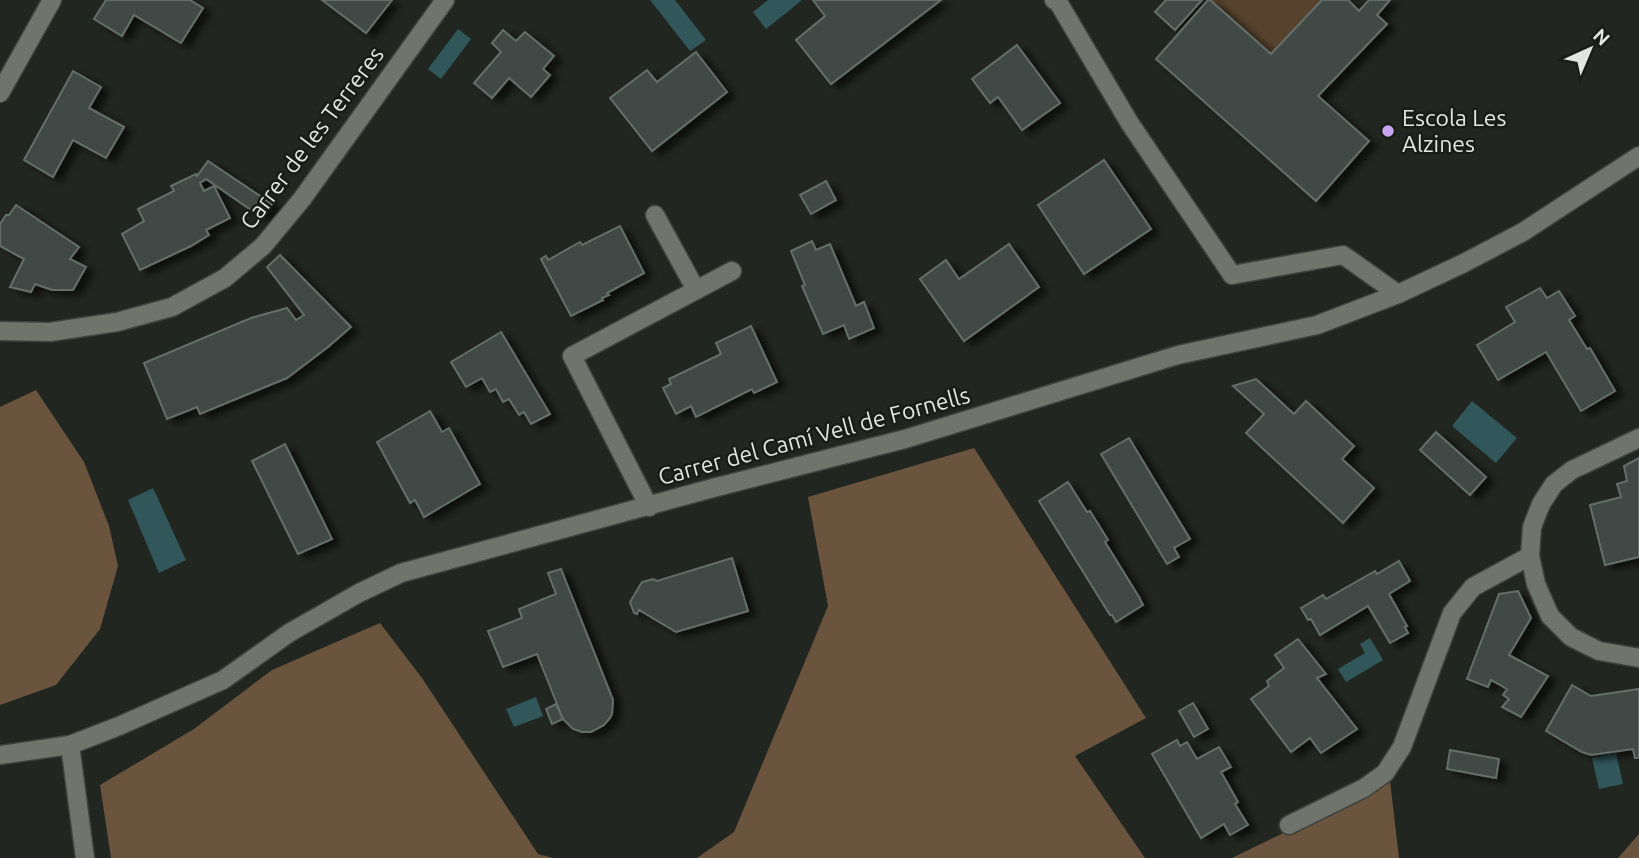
<svg xmlns="http://www.w3.org/2000/svg" width="1639" height="858" font-family="Ubuntu,sans-serif">
<style>
.green{fill:#57432d}
.forest{fill:#6a543e}
.water{fill:#31575b}
.building{fill:#404945;stroke:#646e6a;stroke-width:2;filter:url(#shadow)}
.lines{fill:none;stroke-linecap:round;stroke-linejoin:round}
.street-casing{stroke:#3f423d;stroke-width:21}
.secondary-casing{stroke:#3f423d;stroke-width:21}
.street{stroke:#6f746c;stroke-width:18}
.secondary{stroke:#6f746c;stroke-width:18}
.poi-dot{fill:#c8a6ef;stroke:#191d17;stroke-width:2.5}
.labels{text-anchor:middle;stroke-width:5;stroke-linejoin:round;paint-order:stroke}
.poi-label{font-size:23px;fill:#e2e5e1;stroke:#191d17;text-anchor:start}
.street-label{font-size:23px;fill:#e2e5e1;stroke:#191d17}
</style>
<defs>
<filter id="shadow"><feDropShadow dx="8" dy="4.5" stdDeviation="3.5" flood-color="#0009"/></filter>
</defs>
<rect width="100%" height="100%" fill="#222620"/>
<path class="green" d="M1210,0h112l-51,54z"/>
<g class="forest">
<path d="M36,390l48,72 25,64 9,40 -18,63 -44,56 -56,20v-298z"/>
<path d="M974,448l172,270 -71,38 70,102h-448l37,-26 94,-226 -20,-109z"/>
<path d="M380,623l42,55 116,176 15,4h-442l-11,-73 94,-56 78,-59z"/>
<path d="M1390,781l9,77h-167z"/>
<path d="M1639,834v24h-21z"/>
</g>
<g class="water">
<path d="M650,0h25l31,40 -16,11z"/>
<path d="M768,0h33v1l-35,28 -13,-17z"/>
<path d="M458,29l13,10 -30,40 -13,-10z"/>
<path d="M1472,401l45,37 -21,25 -44,-37z"/>
<path d="M153,488l33,72 -27,13 -31,-73z"/>
<path d="M1370,638l13,22 -37,22 -8,-13 27,-16 -5,-9z"/>
<path d="M536,697l7,19 -29,11 -8,-18z"/>
<path d="M1616,753l7,31 -24,5 -7,-31z"/>
</g>
<g class="building">
<path d="M106,0h84l13,8 -22,35 -47,-28 -12,21 -28,-17z"/>
<path d="M322,0h70l-26,33z"/>
<path d="M813,0h128l-110,84 -35,-44 29,-24z"/>
<path d="M1166,0h36l-27,30 -20,-18z"/>
<path d="M1208,0h2l61,54 51,-54h26l11,11 10,-11h21l-13,15 10,9 -69,72 51,45 -53,60 -160,-142z"/>
<path d="M503,30l13,11 9,-9 29,24 -11,13 7,6 -19,22 -22,-19 -17,20 -18,-15 27,-31 -9,-9z"/>
<path d="M1017,45l43,58 -38,27 -24,-33 -8,6 -18,-24z"/>
<path d="M696,52l31,40 -75,59 -42,-53 37,-28 10,12z"/>
<path d="M73,71l28,16 -12,21 35,19 -18,31 -33,-18 -20,37 -29,-17z"/>
<path d="M1104,160l47,69 -67,45 -46,-69z"/>
<path d="M208,161l64,43 -11,13 -55,-38 -6,4 4,8 10,-5 16,32 -24,12 3,5 -18,11 -51,24 -18,-36 22,-13 -6,-12 36,-18 -3,-5 25,-12 1,2z"/>
<path d="M826,181l10,19 -25,14 -11,-19z"/>
<path d="M16,205l63,42 -9,12 16,8 -13,23h-21l-17,-6 -4,8 -21,-5 14,-28 -24,-13v-22l6,-9h3z"/>
<path d="M620,226l24,47 -37,20 2,2 -7,3 1,2 -32,16 -30,-57 5,-3 2,4 32,-18 2,3z"/>
<path d="M812,241l4,9 14,-6 26,62 8,-4 10,26 -25,11 -5,-14 -21,9 -21,-48 3,-1 -14,-34z"/>
<path d="M1009,244l30,43 -75,54 -44,-62 26,-19 13,19z"/>
<path d="M280,255l71,72 -23,20 -41,31 -87,36 -3,-7 -30,12 -23,-56 107,-45 36,-10 9,12 8,-5 -37,-48z"/>
<path d="M1540,288l7,10 12,-7 16,25 -6,4 18,29 3,-1 25,43 -34,20 -35,-59 -48,28 -21,-35 38,-23 -9,-15z"/>
<path d="M751,326l26,56 -23,11 -2,-4 -56,28 -5,-11 -15,8 -13,-26 8,-4 -2,-5 52,-25 -5,-11z"/>
<path d="M501,332l49,82 -19,10 -7,-12 -5,3 -10,-16 -6,3 -7,-13 -6,3 -8,-14 -16,9 -15,-25z"/>
<path d="M1256,379l38,35 12,-13 48,45 -12,13 32,29 -31,35 -97,-90 18,-19 -31,-28z"/>
<path d="M430,411l12,21 7,-4 31,56 -56,33 -9,-17 -5,3 -33,-61z"/>
<path d="M1436,432l50,45 -16,18 -50,-45z"/>
<path d="M1129,438l61,101 -16,9 5,9 -12,7 -66,-110z"/>
<path d="M285,444l47,95 -34,15 -46,-93z"/>
<path d="M1639,458v99l-34,8 -15,-60 31,-8 -4,-13 10,-3 -3,-15z"/>
<path d="M1068,482l19,30 3,-1 18,29 -3,2 34,55 4,8 -27,17 -4,-7h-2l-71,-114z"/>
<path d="M732,558l16,53 -72,21 -37,-22 -2,4 -3,-1 -4,-11 12,-20 11,-3 4,2z"/>
<path d="M1399,561l11,20 -21,13 18,32 -2,1 3,6 -18,10 -22,-37 -48,29 -9,-16 -3,1 -7,-12 22,-13 3,4 49,-28 2,3z"/>
<path d="M561,569l52,131 -1,14 -2,4 -6,7 -13,7h-9l-9,-3 -10,-10 -26,-65 -34,13 -15,-36 34,-13 -3,-9 37,-15 -8,-21z"/>
<path d="M1518,591l13,27 -22,37 39,21 -27,41 -19,-10 7,-8 -6,-4 4,-6 -16,-9 -3,7 -21,-8 32,-85z"/>
<path d="M1298,639l28,35 -9,4 40,51 -36,24 -11,-15 -19,14 -40,-53 18,-13 -2,-5 17,-13 -9,-13z"/>
<path d="M1572,685l19,11 48,-7v69h-4l-2,-9 -42,6 -9,-3 -36,-21z"/>
<path d="M1193,703l15,26 -14,8 -15,-26z"/>
<path d="M556,704l7,15 -11,5 -6,-15z"/>
<path d="M1177,740l3,6 7,-4 10,17 22,-12 12,20 -10,5 17,30 -3,2 13,21 -18,10 -6,-11 -23,14 -49,-84z"/>
<path d="M1450,750l49,9 -3,19 -49,-9z"/>
</g>
<g class="lines">
<defs>
<g id="street">
<path d="M1054,0l4,2 71,120 103,153 111,-20 55,39"/>
<path d="M0,93l52,-93"/>
<path d="M655,215l41,75"/>
<path d="M0,331l50,1 67,-10 55,-15 53,-29 38,-32 39,-47 143,-199"/>
<path d="M1639,438l-67,32 -18,14 -13,20 -9,23 -2,29 6,28 14,32 21,21 28,14 40,7"/>
<path d="M649,507l-77,-151 160,-85"/>
<path d="M70,745l15,113"/>
<path d="M1289,825l75,-37 21,-15 17,-26 50,-134 21,-26 57,-31"/>
</g>
<path id="secondary" d="M0,755l70,-10 49,-19 104,-46 66,-47 70,-40 42,-20 312,-85 192,-49 273,-84 139,-30 81,-31 64,-30 61,-32 116,-76"/>
</defs>
<use href="#street" class="street-casing"/>
<use href="#secondary" class="secondary-casing"/>
<use href="#street" class="street"/>
<use href="#secondary" class="secondary"/>
</g>
<circle class="poi-dot" cx="1388" cy="131" r="7"/>
<g class="labels">
<g class="poi-label">
<text x="1402" y="126">Escola Les<tspan x="1402" dy="26">Alzines</tspan></text>
</g>
<g class="street-label">
<text transform="translate(312 138) rotate(-53)" y="8">Carrer de les Terreres</text>
<text transform="translate(814 436) rotate(-15)" y="8">Carrer del Camí Vell de Fornells</text>
</g>
</g>
<g transform="translate(1590 49) rotate(44)" stroke="#191d17" stroke-width="5" paint-order="stroke">
<path d="M0-5L12 26L0 18L-12 26Z" fill="#e2e5e1"/>
<text y="-10" font-size="19" font-weight="bold" text-anchor="middle" fill="#e2e5e1">N</text>
</g>
</svg>
